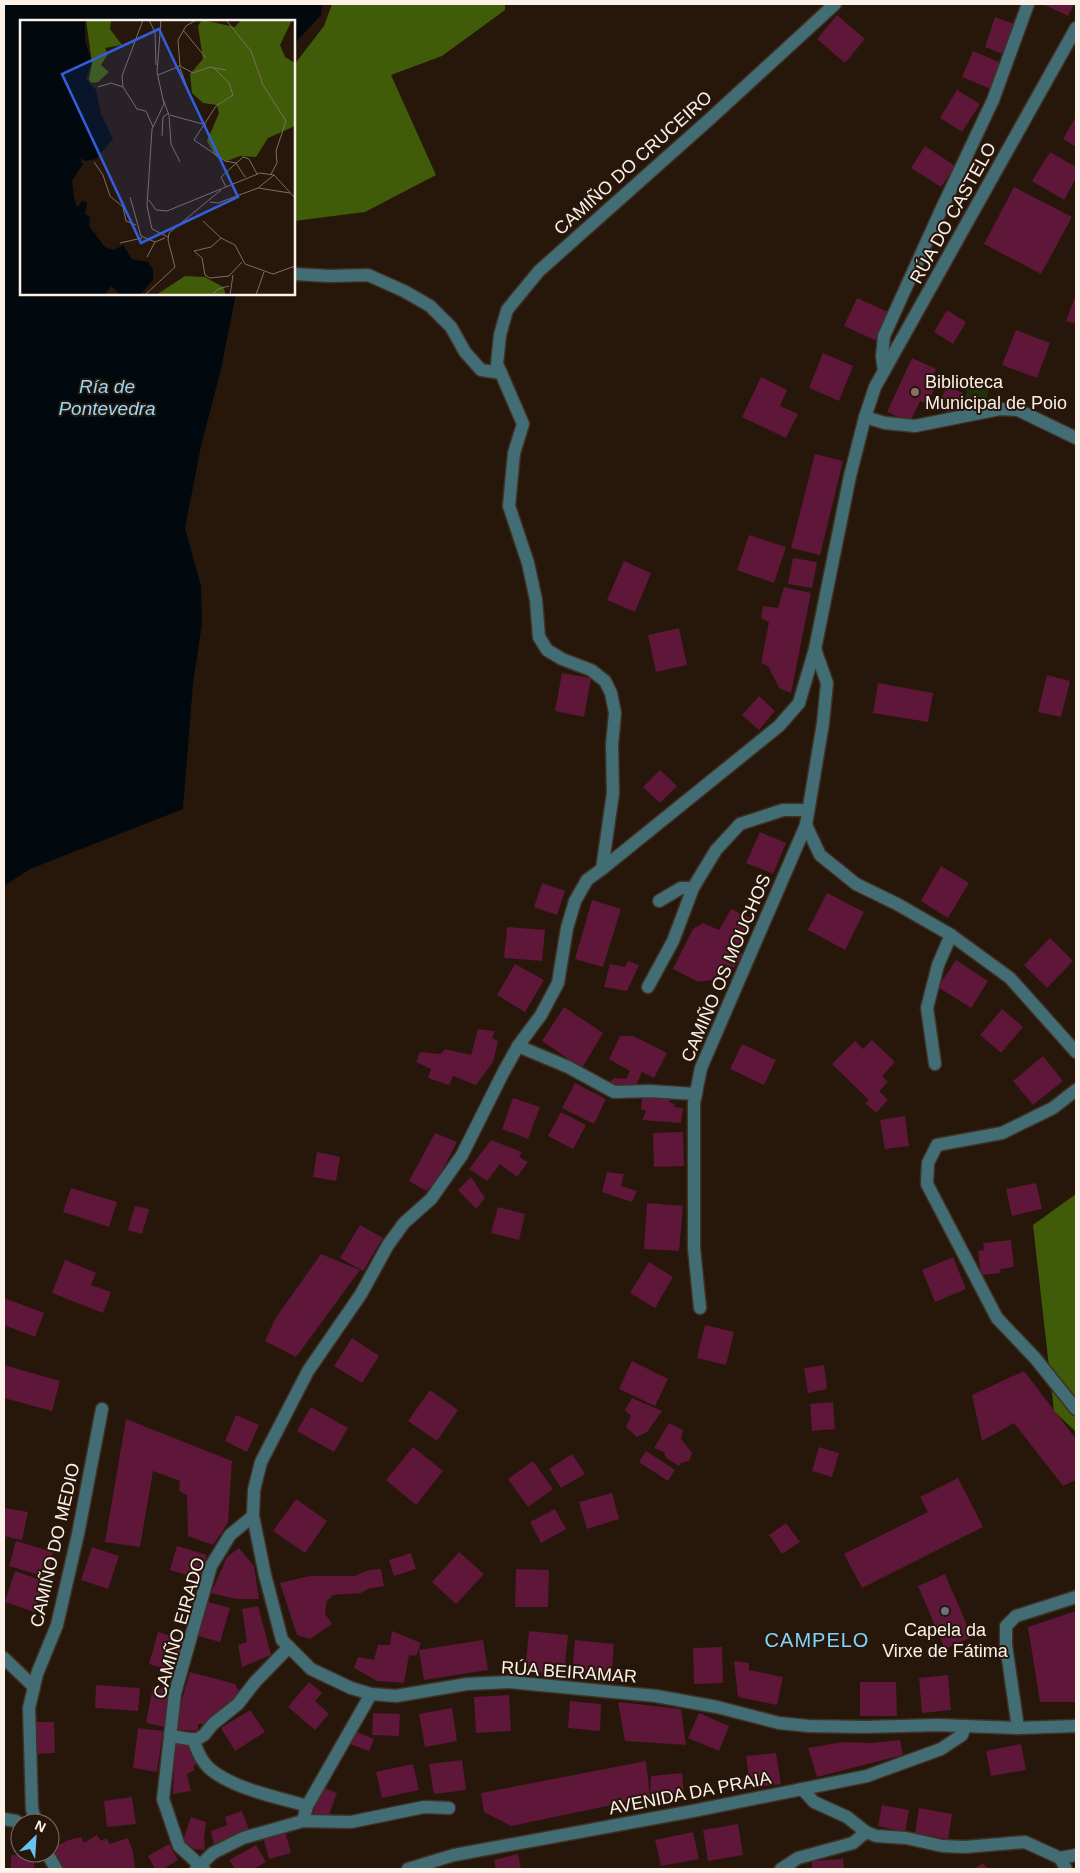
<svg xmlns="http://www.w3.org/2000/svg" width="1080" height="1873" font-family="Arial,sans-serif">
<style>
.green{fill:#212f0b}
.forest{fill:#405c08}
.water{fill:#01090e}
.building{fill:#5e1639}
.lines{fill:none;stroke-linecap:round;stroke-linejoin:round}
.minor-casing{stroke:#403125;stroke-width:15}
.minor{stroke:#426d75;stroke-width:12}
.education-dot{fill:#8d6e63;stroke:#26170a;stroke-width:2}
.worship-dot{fill:#6b7280;stroke:#26170a;stroke-width:2}
.labels{text-anchor:middle;stroke-width:4;stroke-linejoin:round;paint-order:stroke}
.street-label{font-size:18px;fill:#fcf1e8;stroke:#26170a}
.poi-label{font-size:18px;fill:#fcf1e8;stroke:#26170a;text-anchor:start}
.water-label{font-size:19px;font-style:italic;fill:#94d8fa;stroke:#26170a}
.quarter-label{font-size:20px;letter-spacing:1px;fill:#7fd4fc;stroke:#26170a}
.inset-road{fill:none;stroke:#7c6e63;stroke-width:1}
.view{fill:#335eda;fill-opacity:0.15;stroke:#335eda;stroke-width:2.5}
.inset-edge{fill:none;stroke:#fcf1e8;stroke-width:2.5}
</style>
<rect width="100%" height="100%" fill="#26170a"/>
<path class="green" d="M968,386l21,3 -5,21 -23,5z"/>
<g class="forest">
<path d="M332,4h173v6l-63,46 -51,19 45,100 -71,37 -71,9v-156l30,-39z"/>
<path d="M1076,1194v238l-22,-21 -21,-186z"/>
</g>
<path class="water" d="M4,4h318l-1,11 -27,29v-23h-273v273h215l-15,75 -20,77 -16,82 16,58 1,38 -9,59 -10,126 -153,60 -26,17z"/>
<g class="building">
<path d="M1043,4h31l-6,12z"/>
<path d="M837,15l28,24 -20,24 -28,-24z"/>
<path d="M995,17l19,7 -11,30 -18,-7z"/>
<path d="M973,51l28,12 -10,26 -29,-12z"/>
<path d="M957,90l23,14 -18,28 -22,-14z"/>
<path d="M1076,116v31l-13,-8z"/>
<path d="M925,146l30,20 -14,21 -30,-19z"/>
<path d="M1050,152l26,15v11l-12,22 -32,-19z"/>
<path d="M1014,187l58,30 -31,57 -57,-30z"/>
<path d="M1076,294v30l-10,-3z"/>
<path d="M857,298l33,15 -13,28 -33,-15z"/>
<path d="M947,310l19,12 -13,22 -19,-12z"/>
<path d="M1016,330l34,13 -13,35 -35,-13z"/>
<path d="M823,353l30,13 -14,35 -30,-13z"/>
<path d="M912,358l24,11 -5,11 6,3 -10,21 -7,-3 -10,21 -23,-10z"/>
<path d="M761,377l26,13 -7,16 18,8 -12,24 -44,-21z"/>
<path d="M947,386l16,7 -9,22 -17,-7z"/>
<path d="M815,454l28,7 -23,94 -29,-7z"/>
<path d="M749,535l37,12 -12,36 -37,-13z"/>
<path d="M793,558l24,4 -5,26 -24,-4z"/>
<path d="M624,561l27,12 -16,39 -28,-12z"/>
<path d="M784,587l27,6 -20,100 -12,-5 -11,-22 -7,-3 8,-41 -8,-4 2,-12 15,2z"/>
<path d="M679,628l8,37 -31,7 -8,-37z"/>
<path d="M562,673l29,5 -7,39 -29,-6z"/>
<path d="M1047,675l23,6 -9,36 -23,-5z"/>
<path d="M878,683l55,10 -5,29 -55,-9z"/>
<path d="M759,696l16,15 -16,19 -17,-15z"/>
<path d="M660,770l17,16 -17,17 -17,-16z"/>
<path d="M760,832l26,11 -13,31 -27,-11z"/>
<path d="M941,866l28,17 -21,35 -27,-17z"/>
<path d="M542,883l23,8 -8,24 -23,-8z"/>
<path d="M827,893l37,19 -19,38 -37,-20z"/>
<path d="M592,900l29,9 -18,58 -28,-8z"/>
<path d="M731,909l22,10 -17,30 7,5 -9,14 -12,-4 -3,15 -21,3 -25,-13 20,-40 10,-6 16,7z"/>
<path d="M507,927l38,3 -3,31 -38,-3z"/>
<path d="M1050,938l23,23 -26,27 -23,-23z"/>
<path d="M956,960l32,21 -17,27 -33,-21z"/>
<path d="M628,961l11,4 -12,26 -23,-4 6,-23 15,3z"/>
<path d="M515,964l29,16 -19,32 -28,-17z"/>
<path d="M564,1007l39,26 -21,35 -40,-27z"/>
<path d="M1002,1009l21,18 -22,26 -21,-18z"/>
<path d="M478,1029l17,2 -3,7 6,3 -5,21 -17,23 -23,-9 -4,9 -21,-7 3,-9 -15,-7 4,-10 21,2 4,-5 26,6z"/>
<path d="M620,1036h13l34,17 -13,25 -12,-6 -7,15 -19,-1 -7,-3 5,-5 12,1 4,-8 -21,-12z"/>
<path d="M872,1040l23,22 -13,14 6,6 -9,9 9,9 -12,13 -11,-10 4,-3 -37,-36 23,-23 8,8z"/>
<path d="M742,1044l34,16 -12,25 -34,-16z"/>
<path d="M1043,1056l20,25 -30,24 -20,-24z"/>
<path d="M575,1083l31,16 -12,25 -32,-16z"/>
<path d="M513,1098l27,9 -12,32 -26,-10z"/>
<path d="M642,1098l29,1 -2,3 6,2 -1,3 9,1 -2,15 -39,-3 4,-9 -5,-2z"/>
<path d="M561,1112l25,13 -13,24 -25,-13z"/>
<path d="M905,1116l4,30 -24,3 -5,-29z"/>
<path d="M683,1132l1,34 -30,1 -1,-34z"/>
<path d="M435,1133l22,9 -19,37 -12,12 -17,-10z"/>
<path d="M491,1140l31,12 -3,5 9,5 -11,15 -17,-13 -13,17 -18,-12z"/>
<path d="M317,1152l23,5 -4,24 -23,-4z"/>
<path d="M607,1172l17,2 -3,12 16,5 -5,11 -30,-10z"/>
<path d="M471,1177l14,21 -9,11 -18,-19z"/>
<path d="M1036,1183l6,26 -30,7 -6,-27z"/>
<path d="M71,1188l46,14 -8,25 -46,-15z"/>
<path d="M647,1203l36,3 -4,45 -35,-2z"/>
<path d="M135,1206l14,3 -7,25 -14,-4z"/>
<path d="M498,1207l27,7 -6,26 -28,-7z"/>
<path d="M360,1225l23,13 -20,33 -23,-13z"/>
<path d="M1011,1240l3,27 -14,2 1,4 -20,2 -3,-24 6,-1 -1,-7z"/>
<path d="M321,1254l39,16 -64,87 -31,-16 10,-22z"/>
<path d="M953,1257l13,32 -31,13 -13,-32z"/>
<path d="M65,1260l31,13 -5,12 20,7 -8,21 -51,-20z"/>
<path d="M649,1262l24,15 -18,31 -25,-15z"/>
<path d="M4,1298l40,15 -9,24 -31,-12z"/>
<path d="M705,1325l29,7 -8,33 -29,-7z"/>
<path d="M352,1338l27,18 -17,27 -28,-17z"/>
<path d="M632,1361l36,18 -13,27 -36,-17z"/>
<path d="M4,1365l56,16 -8,30 -48,-13z"/>
<path d="M824,1365l3,24 -19,4 -4,-25z"/>
<path d="M1024,1371l52,68v41l-13,6 -49,-63 -32,18 -10,-46z"/>
<path d="M430,1390l28,20 -21,31 -29,-20z"/>
<path d="M632,1398l30,13 -15,21 -10,5 -11,-10 5,-11 -6,-6z"/>
<path d="M833,1402l2,27 -23,2 -2,-27z"/>
<path d="M311,1407l37,21 -14,24 -37,-21z"/>
<path d="M236,1415l23,10 -12,27 -22,-11z"/>
<path d="M126,1419l106,42 -4,62 -15,22 -25,-9 -1,-41 -8,-4 1,-10 -27,-10 -13,76 -35,-5z"/>
<path d="M669,1423l14,7 -2,9 11,14 -3,8 -8,2 -2,3 -13,-8 -2,-6 -10,-4z"/>
<path d="M413,1447l30,24 -27,34 -30,-25z"/>
<path d="M819,1447l20,6 -7,24 -20,-6z"/>
<path d="M646,1451l29,19 -7,11 -29,-19z"/>
<path d="M572,1454l13,20 -24,14 -12,-19z"/>
<path d="M533,1461l20,28 -25,18 -20,-28z"/>
<path d="M958,1478l25,49 -121,61 -18,-34 84,-42 -8,-15z"/>
<path d="M612,1493l7,26 -32,10 -8,-27z"/>
<path d="M296,1499l31,22 -22,32 -32,-22z"/>
<path d="M4,1508l24,4 -6,28 -18,-4z"/>
<path d="M555,1509l11,20 -25,14 -11,-21z"/>
<path d="M786,1523l14,19 -18,12 -13,-19z"/>
<path d="M16,1541l37,11 -7,25 -37,-11z"/>
<path d="M177,1546l30,9 -7,24 -30,-9z"/>
<path d="M92,1547l27,9 -11,33 -27,-9z"/>
<path d="M239,1548l15,18 5,33h-23l-25,-6 16,-36z"/>
<path d="M459,1552l25,22 -28,30 -24,-22z"/>
<path d="M411,1553l5,16 -22,7 -5,-16z"/>
<path d="M381,1569l3,17 -16,3 -7,4 -28,2 -6,6 -2,13 7,10 -22,15 -13,-4 -17,-52 30,-7h45l14,-6z"/>
<path d="M516,1569l33,1 -1,37h-33z"/>
<path d="M15,1571l29,10 -10,31 -29,-10z"/>
<path d="M945,1574l27,63 -27,12 -27,-63z"/>
<path d="M208,1602l22,6 -10,34 -22,-6z"/>
<path d="M258,1606l13,49 -29,12 -4,-22 9,-3 -5,-33z"/>
<path d="M1076,1611v91h-36l-12,-75z"/>
<path d="M392,1631l29,12 -5,13 -7,-1 -5,28 -27,-2 -23,-13 4,-11 16,3 4,-15h12z"/>
<path d="M529,1631l39,4 -4,40 -39,-4z"/>
<path d="M158,1632l25,7 -9,32 -25,-7z"/>
<path d="M483,1640l5,30 -64,10 -5,-30z"/>
<path d="M575,1640l39,4 -3,35 -39,-3z"/>
<path d="M722,1647l1,36 -29,1 -1,-36z"/>
<path d="M734,1661l15,2v7l34,7 -6,28 -39,-8z"/>
<path d="M190,1672l38,10 7,2 4,7 -2,7 -28,26h-11v7l-20,-1 1,-20z"/>
<path d="M948,1675l3,35 -29,3 -3,-35z"/>
<path d="M309,1682l13,11 -7,8 14,13 -14,16 -27,-23z"/>
<path d="M860,1682h36l1,34h-37z"/>
<path d="M96,1685l44,3 -2,23 -43,-3z"/>
<path d="M153,1686l19,3 -7,38 -19,-4z"/>
<path d="M509,1695l2,36 -35,2 -2,-36z"/>
<path d="M570,1701l31,3 -1,27 -32,-3z"/>
<path d="M618,1702l63,7 5,36 -61,-4z"/>
<path d="M452,1708l5,33 -32,6 -6,-33z"/>
<path d="M250,1710l15,22 -30,19 -14,-23z"/>
<path d="M373,1713l27,1 -1,22 -27,-1z"/>
<path d="M699,1713l30,13 -10,25 -31,-13z"/>
<path d="M36,1722h18l1,31 -18,1z"/>
<path d="M138,1728l25,3 -6,41 -24,-4z"/>
<path d="M355,1731l19,8 -5,12 -19,-7z"/>
<path d="M900,1740l3,15 -86,22 -9,-29 35,-6 28,1z"/>
<path d="M186,1743l12,19 -5,5 2,3 -8,4 4,17 -18,3 2,-50z"/>
<path d="M1021,1744l5,26 -35,6 -5,-25z"/>
<path d="M776,1753l5,31 -31,4 -4,-32z"/>
<path d="M462,1760l4,30 -32,4 -5,-30z"/>
<path d="M646,1761l4,36 1,-21 31,-3 2,26 -34,-2 -139,29 -27,-14 -3,-19z"/>
<path d="M413,1764l6,26 -37,8 -6,-26z"/>
<path d="M322,1787l15,6 -9,25 -15,-5z"/>
<path d="M132,1797l4,27 -29,3 -3,-26z"/>
<path d="M882,1805l27,5 -4,22 -27,-6z"/>
<path d="M919,1808l33,6 -4,25 -33,-6z"/>
<path d="M242,1811l7,19 -35,15 -3,-14 16,-6 -2,-8z"/>
<path d="M191,1817l15,5 -2,16 1,12 -11,-1 -11,-9z"/>
<path d="M738,1824l5,31 -35,6 -5,-31z"/>
<path d="M285,1831l6,22 -22,6 -6,-22z"/>
<path d="M693,1832l6,27 -38,7 -6,-26z"/>
<path d="M97,1835l4,6 5,-3 4,6 18,-6 5,14 2,17h-71l-14,-20 19,-9 12,-3 3,6z"/>
<path d="M169,1844l9,16 -15,9h-8l-7,-13z"/>
<path d="M256,1845l10,17 -13,7h-18l-6,-9z"/>
<path d="M518,1854l3,15h-25l-2,-9z"/>
<path d="M11,1855l24,1 -1,13h-23z"/>
<path d="M843,1859l1,10h-32v-8z"/>
<path d="M983,1863l5,6h-14z"/>
</g>
<g class="lines">
<defs>
<g id="minor">
<path d="M1076,28l-201,359 -10,30 -15,59 -35,173 -16,54 -20,23 -177,143 -15,11 -12,21 -8,27 -9,55 -17,32 -23,31 -15,27 -41,82 -31,44 -27,24 -16,22 -27,49 -53,77 -47,91 -7,28 -1,26 12,59 17,65 29,29 40,19 20,6 25,2 71,-12 42,-2 147,14 61,11 62,16 30,3 56,1 73,-2 80,3 58,-2"/>
<path d="M294,274l36,2 38,-1 36,16 26,15 21,21 14,25 16,18 20,3 22,51 -9,29 -5,53 19,57 8,37 3,37 8,13 15,9 29,11 14,11 6,12 4,20 -3,32 1,48 -11,76"/>
<path d="M884,371l-2,-14 2,-21 57,-126 52,-110 35,-96"/>
<path d="M501,373l-4,-9 3,-29 7,-25 32,-39 173,-154 123,-113"/>
<path d="M865,417l20,6 30,3 85,-17 18,1 58,28"/>
<path d="M806,825l14,30 36,29 41,20 54,31 59,43 66,74"/>
<path d="M659,901l22,-13h12"/>
<path d="M648,987l25,-46 20,-53 23,-38 24,-26 43,-14h25"/>
<path d="M518,1046l50,21 46,25 35,-1 47,3"/>
<path d="M935,1064l-8,-56 11,-43 13,-30"/>
<path d="M1076,1090l-23,18 -51,25 -65,12 -9,18 -1,21 70,134 38,40 41,51"/>
<path d="M700,1308l-6,-60v-145l7,-35 105,-243 17,-102 4,-40 -12,-34"/>
<path d="M4,1658l30,29"/>
<path d="M1018,1728l-12,-83v-19l10,-10 60,-19"/>
<path d="M170,1736l26,4 8,-5 9,-11 25,-20 17,-22 34,-35"/>
<path d="M193,1739c4,11 8,22 17,30 26,21 65,27 97,37"/>
<path d="M802,1789l12,13 33,15 19,15 10,4 30,2 36,8 23,1 60,-5 35,16 16,-3"/>
<path d="M4,1819l12,2 4,3"/>
<path d="M303,1821l4,-15 64,-112"/>
<path d="M36,1823l-4,-14 -3,-101 8,-34 20,-49 21,-91 24,-125"/>
<path d="M47,1853l9,16"/>
<path d="M1060,1858l6,11"/>
<path d="M196,1869l17,-16 30,-15 60,-17 48,1 73,-15 25,1"/>
<path d="M204,1869l-25,-23 -16,-47 12,-106 36,-127 19,-31 23,-19"/>
<path d="M408,1869l46,-14 239,-44 174,-35 74,-27 21,-14 3,-9"/>
<path d="M781,1869l17,-11 55,-15 13,-11"/>
</g>
</defs>
<use href="#minor" class="minor-casing"/>
<use href="#minor" class="minor"/>
</g>
<circle class="education-dot" cx="915" cy="392" r="5"/>
<circle class="worship-dot" cx="945" cy="1611" r="5"/>
<g class="labels">
<g class="street-label">
<text transform="translate(633 163) rotate(-42)" y="6">CAMIÑO DO CRUCEIRO</text>
<text transform="translate(953 213) rotate(-61)" y="6">RÚA DO CASTELO</text>
<text transform="translate(726 968) rotate(-67)" y="6">CAMIÑO OS MOUCHOS</text>
<text transform="translate(55 1545) rotate(-77)" y="6">CAMIÑO DO MEDIO</text>
<text transform="translate(179 1628) rotate(-74)" y="6">CAMIÑO EIRADO</text>
<text transform="translate(569 1672) rotate(4)" y="6">RÚA BEIRAMAR</text>
<text transform="translate(690 1793) rotate(-11)" y="6">AVENIDA DA PRAIA</text>
</g>
<g class="poi-label">
<text x="925" y="388">Biblioteca<tspan x="925" dy="21">Municipal de Poio</tspan></text>
<text x="945" y="1636" text-anchor="middle">Capela da<tspan x="945" dy="21">Virxe de Fátima</tspan></text>
</g>
<g class="water-label">
<text x="107" y="393">Ría de<tspan x="107" dy="22">Pontevedra</tspan></text>
</g>
<g class="quarter-label">
<text x="817" y="1647">CAMPELO</text>
</g>
</g>
<g transform="translate(20 20)">
<rect width="275" height="275" fill="#26170a"/>
<path d="M66,0h25l-1,9 12,16 -17,3 3,6 -7,11 8,7 -11,10 -7,1 -2,-4 3,-16zM182,0l33,7 6,-7h51l-12,25 5,12 10,6v63l-27,12 -12,19 -16,-1 -13,5 -11,-4 -9,-16 12,-28 -2,-8 -14,-2 -11,-10 -2,-19 13,-15 -5,-33zM165,256l20,1 18,10 3,8h-70z" fill="#405c08"/>
<path d="M0,0h65v21l7,21 -6,17 10,11 5,24 12,25 -17,20 -11,2 -5,-3 3,6 -11,17 2,17 3,9 5,-6 5,1 -2,12 5,3 -1,9 16,21 9,3 9,-5 9,14 16,3 5,7v11l-13,15h-19l-10,-9 -6,9h-85z" fill="#01090e"/>
<path class="inset-road" d="M129,0l6,12 1,33M141,0l-4,52 7,32 -12,25 -5,77 5,23 16,8M206,0l25,31 12,34 23,36M163,10l23,28M160,46l-2,-26 8,-14 10,-6M160,46l13,7 17,-6 16,3M193,47l16,16 4,12 -17,11 -22,34 31,21 11,2M160,48l7,19M138,55l22,-9M78,67l13,-4 12,4 14,22 9,2 7,16M103,67l-1,-11 21,-56M143,79l6,16 2,29 9,18M150,95l36,10M142,116l1,-19 6,-4M74,142l9,13 7,21 13,11 3,14 10,4M216,143l9,14M251,154l6,-11 -1,-12 10,-30M206,167l-5,-10 22,-20 6,2 8,15M238,168l32,5M110,177l11,39 14,6 10,-4M129,180l7,10 11,1 93,-38 14,2 21,23M190,182l8,1 40,-15 16,-13M183,201l18,17 14,7 10,19 28,10 22,-8M201,218l-10,9 -17,4 8,7 3,17 5,3 19,-2 13,-14M100,223l22,-5M127,237l8,-15M125,275l30,-28 -7,-27 1,-7 52,-43M192,275l6,-6 11,-3M210,275l3,-20M236,275l8,-23"/>
<path class="view" d="M139,9l79,168 -97,46 -79,-169z"/>
<rect width="275" height="275" class="inset-edge"/>
</g>
<rect width="1080" height="1873" fill="none" stroke="#fcf1e8" stroke-width="10"/>
<g transform="translate(35 1838) rotate(25)"><circle r="24" fill="#26170a" stroke="#7c6e63"/>
<path d="M0-4L9 19L0 12L-9 19Z" fill="#67c4ef"/>
<text y="-8" font-size="14" font-weight="bold" text-anchor="middle" fill="#fcf1e8">N</text>
</g>
</svg>
